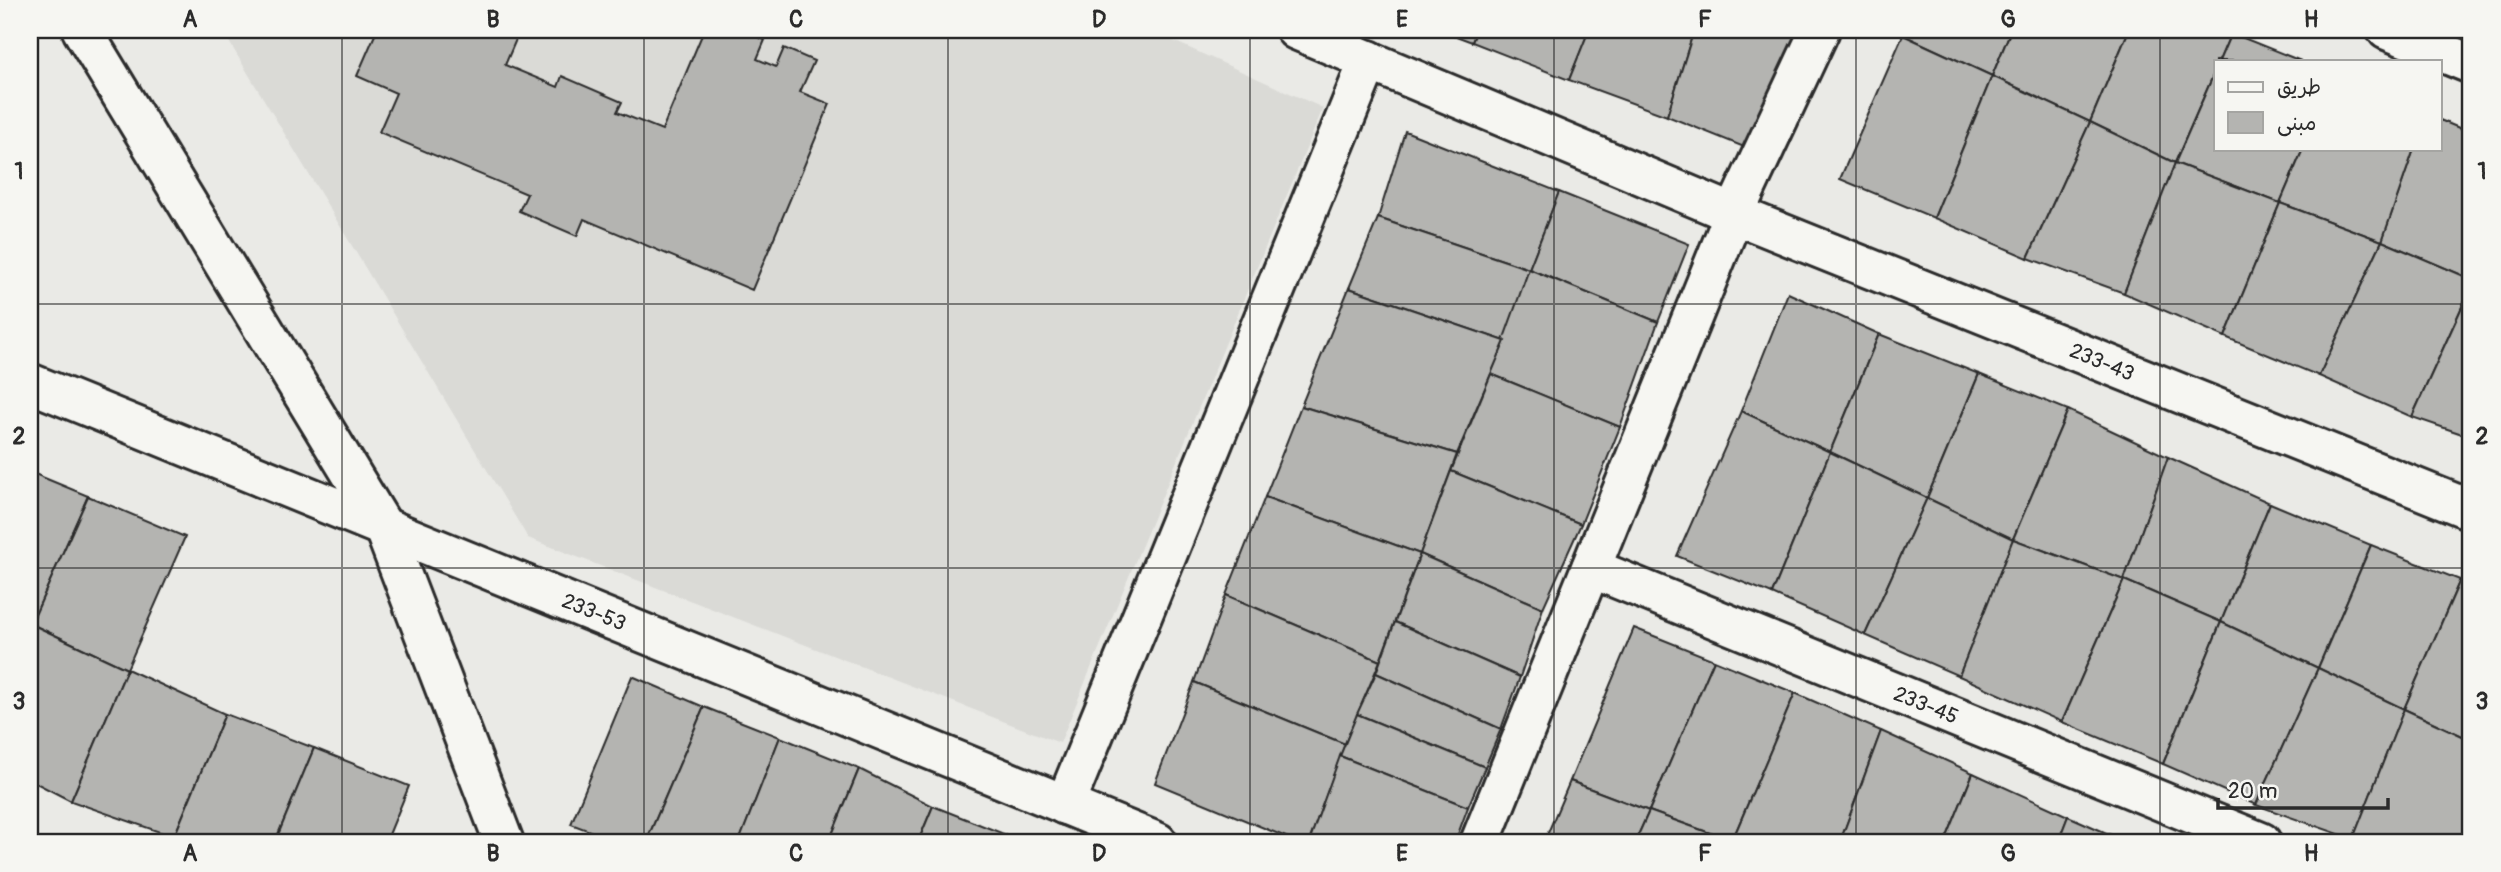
<svg xmlns="http://www.w3.org/2000/svg" width="2501" height="872" font-family="Pangolin,'Playpen Sans Arabic',sans-serif">
<style>
.built{fill:#dadad6}
.building{fill:#b4b4b1;stroke:#2b2b2b;stroke-width:2}
.lines{fill:none;stroke-linecap:round;stroke-linejoin:round}
.street-casing{stroke:#2b2b2b;stroke-width:44}
.street{stroke:#f6f6f2;stroke-width:38}
.grid{fill:none;stroke:#2b2b2b;stroke-width:2;stroke-opacity:0.55}
.labels{text-anchor:middle;stroke-width:7;stroke-linejoin:round;paint-order:stroke}
.street-label{font-size:21px;fill:#2b2b2b;stroke:#f6f6f2}
.neatline{fill:none;stroke:#2b2b2b;stroke-width:2.5}
.grid-label{font-size:23px;text-anchor:middle;font-weight:bold;fill:#2b2b2b}
</style>
<rect width="100%" height="100%" fill="#eaeae6"/>
<filter id="ink" filterUnits="userSpaceOnUse"><feTurbulence type="fractalNoise" baseFrequency=".0143" numOctaves="2"/><feDisplacementMap in="SourceGraphic" scale="14" xChannelSelector="R" yChannelSelector="G"/><feConvolveMatrix kernelMatrix="1 2 1 2 8 2 1 2 1" color-interpolation-filters="sRGB"/></filter>
<g filter="url(#ink)">
<path class="built" d="M222,30h927l174,78 -263,635 -532,-205z"/>
<g class="building">
<path d="M377,30h143l-15,35 53,22 4,-11 60,26 -5,10 45,18 42,-100h36l25,10 -8,19 19,8 8,-19 30,13 -14,31 30,12 -78,186 -168,-71 -7,17 -58,-25 8,-17 -148,-62 17,-39 -39,-17z"/>
<path d="M1440,30h37l-5,12z"/>
<path d="M1477,30h112l-20,50 -97,-38z"/>
<path d="M1589,30h105l-27,86 -98,-36z"/>
<path d="M1694,30h106l-51,119 -82,-33z"/>
<path d="M1905,30h106l-19,46 -89,-41z"/>
<path d="M2011,30h118l-39,92 -98,-46z"/>
<path d="M2129,30h93l9,3 -12,28h-3v8l-41,94 -85,-41z"/>
<path d="M2231,33l70,28h-82z"/>
<path d="M1903,35l89,41 -58,142 -94,-39z"/>
<path d="M2216,69v80h87l-23,54 -105,-40z"/>
<path d="M1992,76l98,46 -62,136 -94,-40z"/>
<path d="M2440,120l31,13v146l-89,-38 32,-92h26z"/>
<path d="M2090,122l85,41 -51,130 -96,-35z"/>
<path d="M1405,131l154,61 -30,77 -151,-51z"/>
<path d="M2303,149h111l-32,92 -102,-38z"/>
<path d="M2175,163l105,40 -55,134 -101,-44z"/>
<path d="M1559,192l130,52 -31,78 -129,-53z"/>
<path d="M2280,203l102,38 -63,135 -94,-39z"/>
<path d="M1378,218l151,51 -24,72 -156,-53z"/>
<path d="M2382,241l89,38v8l-59,130 -93,-41z"/>
<path d="M1529,269l129,53 -38,105 -129,-53z"/>
<path d="M2471,287v150l-59,-20z"/>
<path d="M1349,288l156,53 -48,113 -156,-48z"/>
<path d="M1788,293l91,41 -49,118 -89,-41z"/>
<path d="M1879,334l100,40 -52,124 -97,-46z"/>
<path d="M1491,374l129,53 -39,97 -130,-53z"/>
<path d="M1979,374l89,36 -55,129 -86,-41z"/>
<path d="M1301,406l156,48 -37,100 -155,-57z"/>
<path d="M2068,410l100,47 -44,123 -111,-41z"/>
<path d="M1741,411l89,41 -58,142 -95,-38z"/>
<path d="M1830,452l97,46 -62,137 -93,-41z"/>
<path d="M2168,457l102,46 -49,119 -97,-42z"/>
<path d="M1451,471l130,53 -38,84 -123,-54z"/>
<path d="M30,472l58,24 -57,128 -1,-1z"/>
<path d="M88,496l97,41 -58,132 -96,-45z"/>
<path d="M1265,497l155,57 -40,107 -154,-66z"/>
<path d="M1927,498l86,41 -54,137 -94,-41z"/>
<path d="M2270,503l101,42 -53,123 -97,-46z"/>
<path d="M2013,539l111,41 -62,142 -103,-46z"/>
<path d="M2371,545l89,35 -56,129 -86,-41z"/>
<path d="M1420,554l123,54 -23,69 -125,-55z"/>
<path d="M2124,580l97,42 -58,142 -101,-42z"/>
<path d="M2460,580l11,4v156l-67,-31z"/>
<path d="M1226,595l154,66 -35,83 -151,-62z"/>
<path d="M1395,622l125,55 -19,52 -125,-56z"/>
<path d="M2221,622l97,46 -62,137 -93,-41z"/>
<path d="M31,624l96,45 -56,132 -41,-21z"/>
<path d="M1634,628l80,32 -65,151 -79,-30z"/>
<path d="M1714,660l81,33 -63,148 -83,-30z"/>
<path d="M2318,668l86,41 -51,130 -97,-34z"/>
<path d="M127,669l98,45 -51,123 -103,-36z"/>
<path d="M1376,673l125,56 -16,38 -128,-53z"/>
<path d="M632,676l72,31 -58,135h-27l-48,-18z"/>
<path d="M1194,682l151,62 -36,98h-11l-143,-59z"/>
<path d="M1795,693l86,38 -41,111h-105l-3,-1z"/>
<path d="M704,707l76,30 -41,105h-93z"/>
<path d="M2404,709l67,31v80l-9,22h-103l-6,-3z"/>
<path d="M225,714l89,34 -39,94h-86l-15,-5z"/>
<path d="M1357,714l128,53 -17,40 -128,-51z"/>
<path d="M1881,731l92,42 -28,69h-105z"/>
<path d="M780,737l79,32 -30,73h-90z"/>
<path d="M314,748l95,38 -23,56h-111z"/>
<path d="M1340,756l128,51 -13,35h-146z"/>
<path d="M859,769l74,37 -15,36h-89z"/>
<path d="M1973,773l95,43 -10,26h-113z"/>
<path d="M1570,781l79,30 -14,31h-91z"/>
<path d="M933,806l76,30 -3,6h-88z"/>
<path d="M1649,811l83,30 -97,1z"/>
<path d="M2068,816l59,26h-69z"/>
<path d="M2471,820v22h-9z"/>
<path d="M1009,836l17,6h-20z"/>
</g>
<g class="lines">
<defs>
<g id="street">
<path d="M82,30l301,496 121,316"/>
<path d="M1296,30l438,184 737,296"/>
<path d="M2387,30l84,34"/>
<path d="M30,383l1127,459"/>
<path d="M1591,568l670,274"/>
<path d="M1065,805l304,-745"/>
<path d="M1480,842l254,-628 86,-184"/>
</g>
</defs>
<use href="#street" class="street-casing"/>
<use href="#street" class="street"/>
</g>
</g>
<path class="grid" d="M342,30v812M644,30v812M948,30v812M1250,30v812M1554,30v812M1856,30v812M2160,30v812M30,304h2441M30,568h2441"/>
<g class="labels">
<g class="street-label">
<text transform="translate(2102 362) rotate(22)" y="7">233-43</text>
<text transform="translate(594 612) rotate(22)" y="7">233-53</text>
<text transform="translate(1926 705) rotate(22)" y="7">233-45</text>
</g>
</g>
<rect width="2501" height="872" fill="none" stroke="#f6f6f2" stroke-width="77"/>
<rect x="2214" y="60" width="228" height="91" fill="#f6f6f2" stroke="#a5a5a2" stroke-width="2"/>
<rect x="2228" y="82" width="35" height="10" fill="#f6f6f2" stroke="#a5a5a2" stroke-width="2"/>
<text x="2277" y="94" font-size="21" fill="#2b2b2b">طريق</text>
<rect x="2228" y="112" width="35" height="21" fill="#b4b4b1" stroke="#a5a5a2" stroke-width="2"/>
<text x="2277" y="130" font-size="21" fill="#2b2b2b">مبنى</text>
<path d="M2218 798v10h170v-10" fill="none" stroke="#2b2b2b" stroke-width="3.5"/>
<text x="2228" y="798" font-size="21" fill="#2b2b2b" stroke="#f6f6f2" stroke-width="5" paint-order="stroke">20 m</text>
<rect x="38" y="38" width="2424" height="796" class="neatline"/>
<g class="grid-label">
<text x="190" y="27">A</text>
<text x="493" y="27">B</text>
<text x="796" y="27">C</text>
<text x="1099" y="27">D</text>
<text x="1402" y="27">E</text>
<text x="1705" y="27">F</text>
<text x="2008" y="27">G</text>
<text x="2311" y="27">H</text>
<text x="19" y="179">1</text>
<text x="2482" y="179">1</text>
<text x="19" y="444">2</text>
<text x="2482" y="444">2</text>
<text x="19" y="709">3</text>
<text x="2482" y="709">3</text>
<text x="190" y="861">A</text>
<text x="493" y="861">B</text>
<text x="796" y="861">C</text>
<text x="1099" y="861">D</text>
<text x="1402" y="861">E</text>
<text x="1705" y="861">F</text>
<text x="2008" y="861">G</text>
<text x="2311" y="861">H</text>
</g>
</svg>
